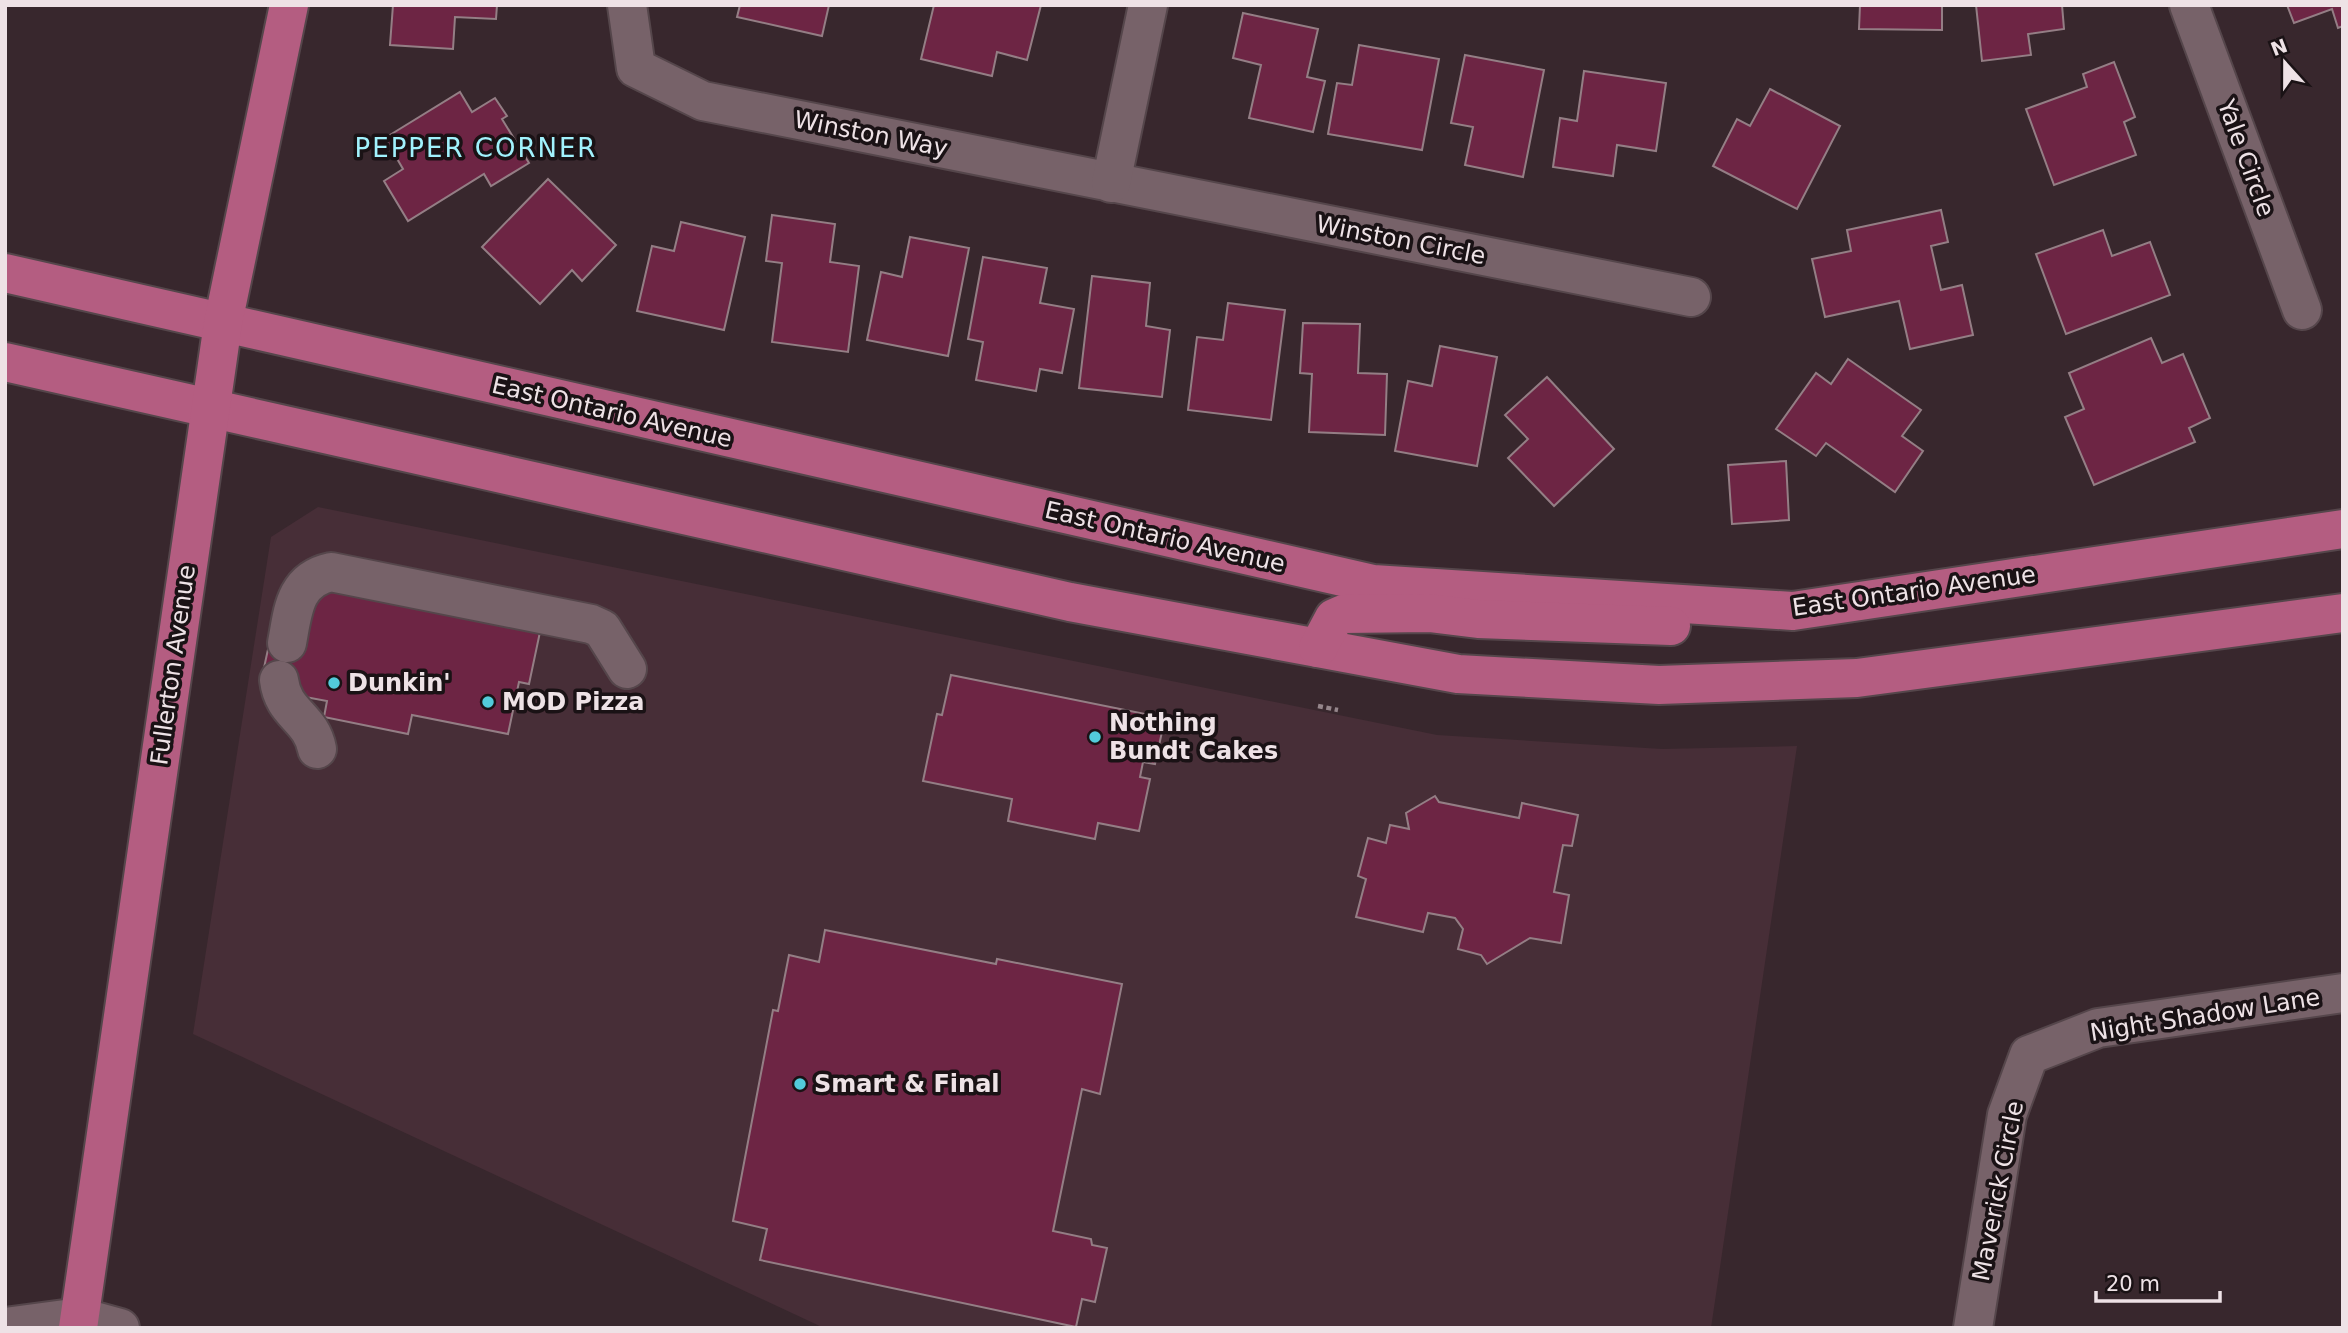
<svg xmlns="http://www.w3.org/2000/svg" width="2348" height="1333" font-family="'DejaVu Sans',sans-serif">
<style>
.built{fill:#472e37}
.building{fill:#6d2544;stroke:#947e85;stroke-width:2}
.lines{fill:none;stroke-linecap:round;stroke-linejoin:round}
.minor-casing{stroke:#55464b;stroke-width:42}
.major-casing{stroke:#55464b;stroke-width:42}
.path{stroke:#95868b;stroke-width:4.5;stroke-dasharray:5 3.5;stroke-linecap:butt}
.minor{stroke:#776269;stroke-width:38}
.major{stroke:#b45d81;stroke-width:38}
.poi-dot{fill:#52cbda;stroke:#1a1215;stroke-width:2.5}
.labels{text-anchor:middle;stroke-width:7;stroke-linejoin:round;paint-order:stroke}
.street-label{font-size:24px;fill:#eee2e6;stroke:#1a1215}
.poi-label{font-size:24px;font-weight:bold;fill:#eee2e6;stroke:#1a1215;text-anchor:start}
.neighbourhood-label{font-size:26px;letter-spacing:2px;fill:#a1f2fd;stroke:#1a1215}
</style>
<rect width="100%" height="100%" fill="#38272d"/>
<path class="built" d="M318,507l1119,228 225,14 135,-3 -86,582h-887l-631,-294 78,-497z"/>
<g class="building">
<path d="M393,5h104l-1,14 -41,-2 -2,32 -63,-4z"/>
<path d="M740,5h89l-7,31 -85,-19z"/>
<path d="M934,5h107l-14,55 -30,-8 -5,24 -71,-17z"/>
<path d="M1860,5h82v25l-83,-1z"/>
<path d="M1976,5h86l2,24 -36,5 3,21 -49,6z"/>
<path d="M2287,5h56v21l-5,2 -6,-19 -38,14z"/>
<path d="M1243,13l75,16 -11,48 18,4 -12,51 -64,-14 12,-53 -28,-7z"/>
<path d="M1359,45l80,14 -17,91 -94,-16 9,-51 15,2z"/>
<path d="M1465,55l79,15 -21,107 -58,-12 8,-38 -22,-4z"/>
<path d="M2114,62l21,55 -11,5 12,33 -82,30 -28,-76 61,-22 -4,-13z"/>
<path d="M1584,71l82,12 -10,68 -39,-6 -4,31 -60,-9 7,-49 17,3z"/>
<path d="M1770,89l70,37 -43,83 -84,-43 24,-47 13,7z"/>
<path d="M460,92l12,20 23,-14 12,18 -5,3 27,44 -38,23 -7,-12 -76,47 -24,-40 19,-12 -18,-31z"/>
<path d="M548,179l68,66 -34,36 -10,-11 -32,34 -58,-57z"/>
<path d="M1941,210l7,32 -17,4 10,44 21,-5 11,50 -63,14 -11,-48 -74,16 -13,-58 39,-8 -4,-21z"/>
<path d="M772,215l63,9 -5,38 29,4 -11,86 -76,-10 10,-79 -16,-2z"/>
<path d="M681,222l64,15 -21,93 -87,-19 15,-65 22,5z"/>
<path d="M2103,230l9,26 38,-14 20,53 -104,39 -30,-80z"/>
<path d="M910,237l59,11 -21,108 -81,-16 14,-68 21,5z"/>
<path d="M983,257l64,11 -7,35 34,6 -12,64 -22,-4 -4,22 -60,-11 7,-38 -15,-3z"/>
<path d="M1092,276l58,7 -4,43 24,4 -8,67 -83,-9z"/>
<path d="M1228,303l57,7 -14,110 -83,-10 9,-73 26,3z"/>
<path d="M1303,323l57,1 -2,49 29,1 -2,61 -76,-3 3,-58 -12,-1z"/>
<path d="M2151,338l11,25 21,-9 27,64 -21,10 6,14 -101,43 -29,-68 19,-8 -15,-36z"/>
<path d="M1440,346l57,11 -20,109 -82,-15 13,-70 24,5z"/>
<path d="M1848,359l73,51 -19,26 21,15 -28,41 -69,-49 -10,13 -40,-27 40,-56 15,11z"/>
<path d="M1547,377l67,72 -60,57 -46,-48 20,-19 -23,-24z"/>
<path d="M1786,461l3,59 -57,4 -4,-59z"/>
<path d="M346,581l194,51 -11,52 -10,-2 -11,52 -96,-19 -4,19 -84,-17 3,-16 -43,-8 -22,-16 8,-37 42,-37z"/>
<path d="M951,675l214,43 -10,46 -12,-2 -3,15 10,2 -11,52 -41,-8 -3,16 -87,-18 4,-22 -89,-18 14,-67 5,1z"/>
<path d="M1435,796l4,6 80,16 3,-15 56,12 -6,31 -9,-1 -9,47 15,3 -8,48 -31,-5 -43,26 -6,-9 -23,-6 5,-20 -8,-11 -27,-5 -5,19 -67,-15 10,-38 -8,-3 10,-38 18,5 4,-18 19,4 -3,-16z"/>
<path d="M825,930l171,34 1,-5 125,25 -22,110 -18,-5 -29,142 38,8 1,6 15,3 -12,54 -13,-3 -6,28 -316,-67 7,-31 -34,-8 40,-211 5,1 11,-56 30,7z"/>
</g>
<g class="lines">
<defs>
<g id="minor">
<path d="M627,5l9,63 67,33 988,196"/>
<path d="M2189,5l113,305"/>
<path d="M1111,183l37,-178"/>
<path d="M287,643c6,-32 7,-63 44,-71l260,52 11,5 25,40"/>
<path d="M279,680c4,34 32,37 38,69"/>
<path d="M5,1327l75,-10 40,11"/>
<path d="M1973,1328l34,-213 22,-60 69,-27 245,-35"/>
</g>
<g id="major">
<path d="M5,273l1368,311 420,27 550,-82"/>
<path d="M5,362l1065,240 388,72 201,11 198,-7 486,-65"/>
<path d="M1318,648l16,-30 9,-4 86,-1 49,6 193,7"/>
<path d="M78,1328l145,-1005 66,-318"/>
</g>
</defs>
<use href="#minor" class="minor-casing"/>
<use href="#major" class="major-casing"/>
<path class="path" d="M1318,706l20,4"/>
<use href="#minor" class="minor"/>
<use href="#major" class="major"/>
</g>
<g class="poi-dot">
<circle cx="334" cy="683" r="7"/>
<circle cx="488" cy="702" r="7"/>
<circle cx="1095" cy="737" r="7"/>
<circle cx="800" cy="1084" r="7"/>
</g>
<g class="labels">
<g class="street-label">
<text transform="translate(871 134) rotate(11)" y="8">Winston Way</text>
<text transform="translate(2246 158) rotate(70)" y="8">Yale Circle</text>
<text transform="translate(1401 240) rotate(11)" y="8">Winston Circle</text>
<text transform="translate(612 412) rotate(13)" y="8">East Ontario Avenue</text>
<text transform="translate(1165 537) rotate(13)" y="8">East Ontario Avenue</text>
<text transform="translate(1914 591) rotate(-8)" y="8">East Ontario Avenue</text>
<text transform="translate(173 665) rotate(-82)" y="8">Fullerton Avenue</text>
<text transform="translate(2205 1015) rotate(-9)" y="8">Night Shadow Lane</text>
<text transform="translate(1998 1191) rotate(-79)" y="8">Maverick Circle</text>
</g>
<g class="poi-label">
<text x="348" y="691">Dunkin'</text>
<text x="502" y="710">MOD Pizza</text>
<text x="1109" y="731">Nothing<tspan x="1109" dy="28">Bundt Cakes</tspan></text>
<text x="814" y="1092">Smart &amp; Final</text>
</g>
<g class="neighbourhood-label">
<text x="476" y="157">PEPPER CORNER</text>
</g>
</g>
<rect width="2348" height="1333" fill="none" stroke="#eee2e6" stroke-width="14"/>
<g transform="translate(2285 63) rotate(339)" stroke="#1a1215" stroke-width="5" paint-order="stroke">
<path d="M0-5L12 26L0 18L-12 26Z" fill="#eee2e6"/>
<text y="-10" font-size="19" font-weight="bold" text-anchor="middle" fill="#eee2e6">N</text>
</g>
<path d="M2096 1291v10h124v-10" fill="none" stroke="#eee2e6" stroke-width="3.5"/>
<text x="2106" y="1291" font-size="21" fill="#eee2e6" stroke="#1a1215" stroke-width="5" paint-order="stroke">20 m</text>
</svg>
